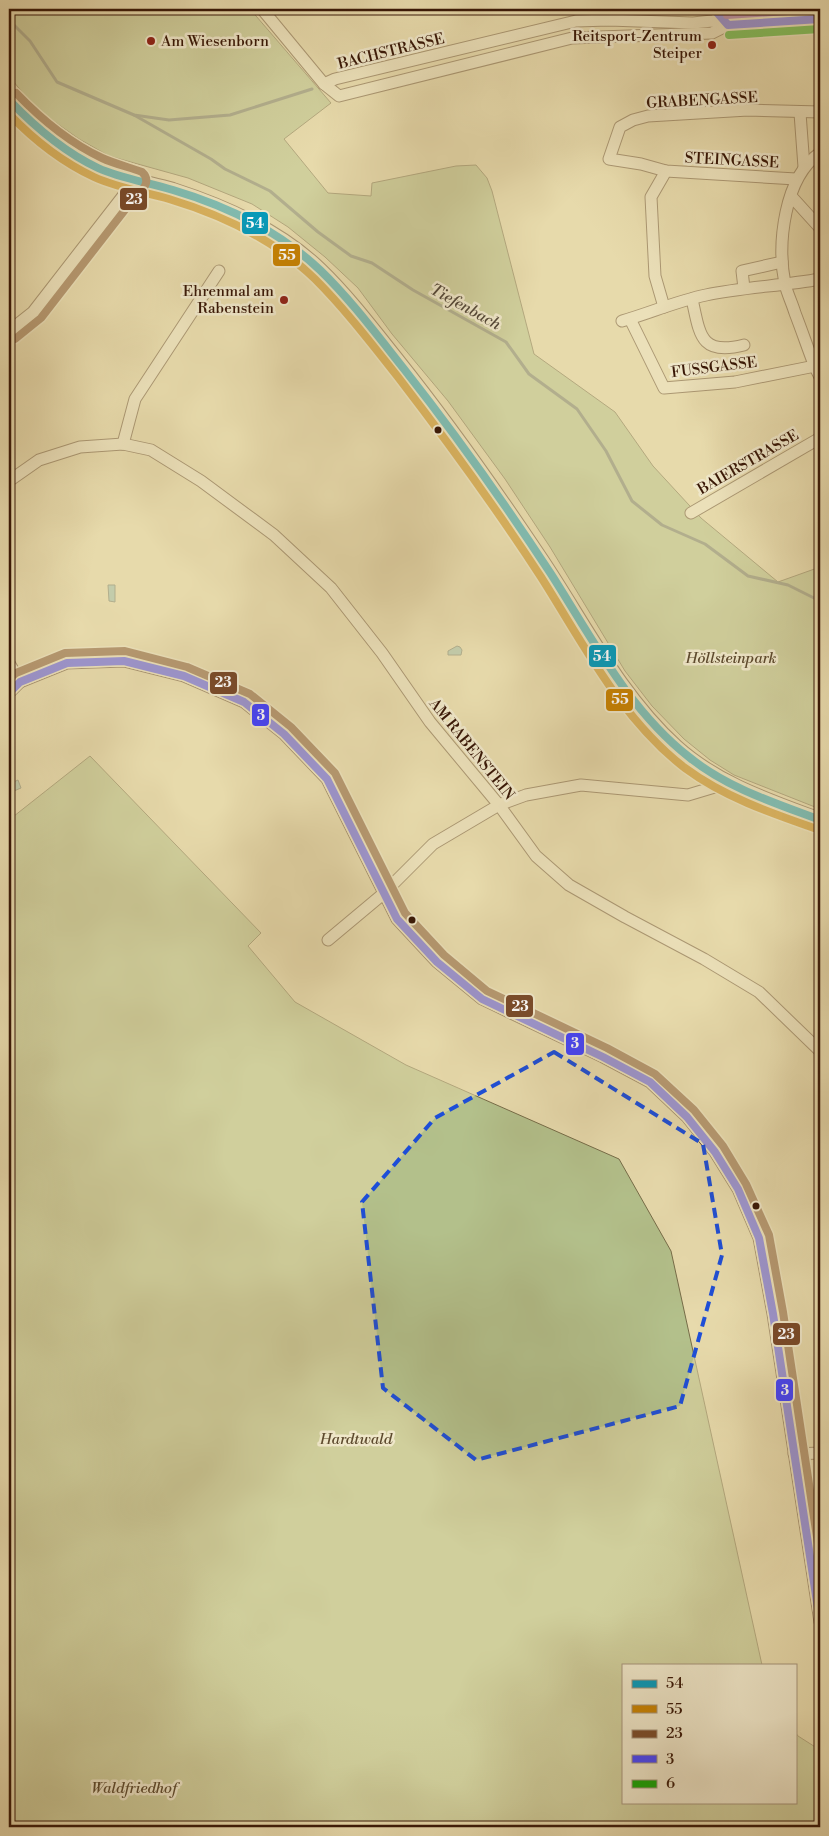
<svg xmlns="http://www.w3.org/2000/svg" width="829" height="1836" font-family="'Libre Bodoni',serif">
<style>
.green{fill:#b3c08b;stroke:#766c48}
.water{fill:#97baab;stroke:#717969}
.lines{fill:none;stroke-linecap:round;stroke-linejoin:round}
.stream{stroke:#717969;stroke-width:3}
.minor-casing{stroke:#644830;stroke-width:13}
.tertiary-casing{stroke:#644830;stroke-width:16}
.minor{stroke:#efe7c9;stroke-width:11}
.tertiary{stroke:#efe7c9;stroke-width:14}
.bus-1-casing{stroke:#efe7c9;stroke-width:11}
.bus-2-casing{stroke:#efe7c9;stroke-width:11}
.bus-3-casing{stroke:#efe7c9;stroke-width:11}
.bus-4-casing{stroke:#efe7c9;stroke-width:11}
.bus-5-casing{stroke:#efe7c9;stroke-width:11}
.bus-6-casing{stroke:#efe7c9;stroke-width:11}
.bus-1{stroke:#069aba;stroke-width:8}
.bus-2{stroke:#c78202;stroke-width:8}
.bus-3{stroke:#7a4b2a;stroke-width:8}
.bus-4{stroke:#44f;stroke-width:8}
.bus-5{stroke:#11a302;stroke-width:8}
.bus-6{stroke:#8e44ad;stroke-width:8}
.marked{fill:none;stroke:#1d4ed8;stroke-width:4;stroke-dasharray:10 6;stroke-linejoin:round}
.poi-dot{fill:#8f2418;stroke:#efe7c9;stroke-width:2}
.bus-dot{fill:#381706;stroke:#efe7c9;stroke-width:2}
.labels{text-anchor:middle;stroke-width:5;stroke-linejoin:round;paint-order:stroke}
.poi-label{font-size:15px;fill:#381706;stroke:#efe7c9;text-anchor:end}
.street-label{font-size:15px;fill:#381706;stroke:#efe7c9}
.park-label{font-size:15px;font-style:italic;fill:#5d4a2e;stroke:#efe7c9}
.water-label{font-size:16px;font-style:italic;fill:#544838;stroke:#efe7c9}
.line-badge{stroke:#efe7c9;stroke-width:2}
.badge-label{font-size:14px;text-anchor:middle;font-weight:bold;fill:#fff}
</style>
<rect width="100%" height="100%" fill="#e7daac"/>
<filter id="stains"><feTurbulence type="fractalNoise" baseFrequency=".004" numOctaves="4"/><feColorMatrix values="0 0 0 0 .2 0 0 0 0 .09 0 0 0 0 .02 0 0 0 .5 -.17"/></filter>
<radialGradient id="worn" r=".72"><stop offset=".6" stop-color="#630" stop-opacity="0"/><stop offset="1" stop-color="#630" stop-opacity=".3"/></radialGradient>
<g class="green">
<path d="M9,9h241l81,94 -47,36 44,54 43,3 1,-13 84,-17 20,-1 11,13 5,13 42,163 81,58 38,54 48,52 77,64 42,-15v242l-86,-34 -24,-15 -26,-21 -32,-33 -27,-35 -75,-124 -45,-68 -57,-78 -56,-67 -34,-46 -33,-31 -37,-30 -36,-23 -64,-26 -79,-22 -30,-17 -44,-31 -26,-32z"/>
<path d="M90,756l171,177 -13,13 47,56 111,63 213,94 52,92 91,414h-139v137h172v-70l3,4 22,14v77h-811v-1007z"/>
<path d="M814,1524h6v65z"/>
</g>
<g class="water">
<path d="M108,585h7v17l-6,-1z"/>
<path d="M457,646l3,1 2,3 -1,5h-13v-4z"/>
<path d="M18,780l3,8 -12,5v-9z"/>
</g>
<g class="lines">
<g class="stream">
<path d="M9,20l21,21 27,41 77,33 35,5 61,-5 82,-26"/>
<path d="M134,115l77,44 14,10 45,22 48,41 33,24 21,7 41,27 93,52 23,32 48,35 29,42 26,50 30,24 43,19 43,32 40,9 32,16"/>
</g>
<defs>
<g id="minor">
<path d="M262,9l62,75 15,12 233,-58 140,-5 16,-8"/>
<path d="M714,9l13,15"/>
<path d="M324,84l11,-5 241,-58 33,-1 84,3 19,-2 16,4 92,-6"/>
<path d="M800,113l4,54"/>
<path d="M820,153c-36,24 -43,91 -35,131 2,9 7,19 10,29 7,18 13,36 20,54l5,10"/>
<path d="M796,179l-130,-8 -25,-7 -32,-5 11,-32 13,-7 15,-4 100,-6 72,2"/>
<path d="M791,196l29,32"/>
<path d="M744,288l-2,-17 40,-9"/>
<path d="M692,299c8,36 8,57 52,46"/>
<path d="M664,307l-9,-31 -4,-79 15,-26"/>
<path d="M630,319l34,69 71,-6 85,-17"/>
<path d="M622,321c28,-8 55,-20 84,-26 38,-8 76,-9 114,-16"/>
<path d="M9,331l24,-19 90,-116 14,-15"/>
<path d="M123,444l12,-45 84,-128"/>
<path d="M9,481l30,-21 41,-13 43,-3 28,6 50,31 73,54 57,53 51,65 48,69 69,83 37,51 33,29 56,32 79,42 55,33 61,59"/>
<path d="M691,513l129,-75"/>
<path d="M9,663l11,19"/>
<path d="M9,693l11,-11 47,-19 57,-2 60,15 60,26 40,32 43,45 70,140 40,43 45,37 121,58 47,25 37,35 28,35 23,37 21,49 14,76 47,308"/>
<path d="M328,940l55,-46 50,-50 66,-39 27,-10 55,-10 107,10 40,-12"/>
<path d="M794,1454l26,-1"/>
</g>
<path id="tertiary" d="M9,100c23,25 58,53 89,68 24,11 51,15 75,22 53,17 107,41 147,80 28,27 53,60 77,90 51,64 99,132 145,201 42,63 77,134 134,186 41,37 93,54 144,73"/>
</defs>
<use href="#minor" class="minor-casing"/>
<use href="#tertiary" class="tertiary-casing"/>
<use href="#minor" class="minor"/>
<use href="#tertiary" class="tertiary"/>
<defs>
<path id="bus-1" d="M9,100c26,27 55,52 89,68 24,11 50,14 75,22 54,16 106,41 147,80 31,30 57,65 84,99 52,66 101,135 147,205 41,64 77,135 138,183 38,31 86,46 131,63"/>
<path id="bus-2" d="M9,114c24,25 53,48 85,63 24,11 50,15 75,22 53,16 106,41 146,80 30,30 56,64 83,98 50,65 98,131 143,200 42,66 80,142 144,191 39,29 86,45 132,61"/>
<g id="bus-3">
<path d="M15,339l26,-21 90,-116c7,-8 23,-19 11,-30 -13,-5 -27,-8 -40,-14 -32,-15 -61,-39 -86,-65"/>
<path d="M9,679l7,-6 49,-20 60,-2 62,16 63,27 41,33 44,46 70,140 39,42 43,36 120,57 48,26 39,36 29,36 23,38 23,51 14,77 37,245"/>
</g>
<g id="bus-4">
<path d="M714,9l14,16 92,-6"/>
<path d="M9,693l11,-11 47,-19 57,-2 60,15 60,26 40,32 43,45 70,140 40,43 45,37 121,58 47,25 37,35 28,35 23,37 21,49 14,76 47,308"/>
</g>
<path id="bus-5" d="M729,35l91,-6"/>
<path id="bus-6" d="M727,15l92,-6"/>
</defs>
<use href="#bus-1" class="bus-1-casing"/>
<use href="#bus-2" class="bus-2-casing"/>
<use href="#bus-3" class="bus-3-casing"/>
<use href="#bus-4" class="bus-4-casing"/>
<use href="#bus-5" class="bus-5-casing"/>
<use href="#bus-6" class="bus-6-casing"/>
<use href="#bus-1" class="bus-1"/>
<use href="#bus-2" class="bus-2"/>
<use href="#bus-3" class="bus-3"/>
<use href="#bus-4" class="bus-4"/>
<use href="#bus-5" class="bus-5"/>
<use href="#bus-6" class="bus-6"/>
</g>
<path d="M0 0H829V1836H0ZM554,1052l149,92 19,111 -42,151 -204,54 -93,-72 -21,-186 73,-84z" fill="#e7daac" fill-opacity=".55" fill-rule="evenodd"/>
<path class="marked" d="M554,1052l149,92 19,111 -42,151 -204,54 -93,-72 -21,-186 73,-84z"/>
<g class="poi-dot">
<circle cx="151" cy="41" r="5"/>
<circle cx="712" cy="45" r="5"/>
<circle cx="284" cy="300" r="5"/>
</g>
<g class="bus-dot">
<circle cx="438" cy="430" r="4.5"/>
<circle cx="412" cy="920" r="4.5"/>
<circle cx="756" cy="1206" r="4.5"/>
</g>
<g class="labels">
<g class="poi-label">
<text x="702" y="41">Reitsport-Zentrum<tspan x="702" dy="17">Steiper</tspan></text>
<text x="161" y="46" text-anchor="start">Am Wiesenborn</text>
<text x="274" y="296">Ehrenmal am<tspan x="274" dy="17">Rabenstein</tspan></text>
</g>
<g class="street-label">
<text transform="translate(391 51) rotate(-14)" y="5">BACHSTRASSE</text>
<text transform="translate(702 100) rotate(-3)" y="5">GRABENGASSE</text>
<text transform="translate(732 160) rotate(3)" y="5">STEINGASSE</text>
<text transform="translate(714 367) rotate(-7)" y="5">FUSSGASSE</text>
<text transform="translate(748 462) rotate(-30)" y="5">BAIERSTRASSE</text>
<text transform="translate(472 749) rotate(51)" y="5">AM RABENSTEIN</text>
</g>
<g class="park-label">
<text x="731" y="663">Höllsteinpark</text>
<text x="356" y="1444">Hardtwald</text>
<text x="134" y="1793">Waldfriedhof</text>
</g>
<g class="water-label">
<text transform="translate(466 306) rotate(29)" y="6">Tiefenbach</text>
</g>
</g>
<g class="line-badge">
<rect x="119" y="187" width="29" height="24" rx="5" fill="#7a4b2a"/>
<rect x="241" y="211" width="28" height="24" rx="5" fill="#069aba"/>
<rect x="272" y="243" width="29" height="24" rx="5" fill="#c78202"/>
<rect x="588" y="644" width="29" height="24" rx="5" fill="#069aba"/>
<rect x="209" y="671" width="29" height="24" rx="5" fill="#7a4b2a"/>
<rect x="605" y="688" width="29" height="24" rx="5" fill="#c78202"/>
<rect x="251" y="703" width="19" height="24" rx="5" fill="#44f"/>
<rect x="505" y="994" width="29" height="24" rx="5" fill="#7a4b2a"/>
<rect x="565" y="1032" width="20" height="24" rx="5" fill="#44f"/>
<rect x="772" y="1322" width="29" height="24" rx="5" fill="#7a4b2a"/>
<rect x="775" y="1378" width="19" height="24" rx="5" fill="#44f"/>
</g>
<g class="badge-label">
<text x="134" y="204">23</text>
<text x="255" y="228">54</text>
<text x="287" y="260">55</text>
<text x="602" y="661">54</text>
<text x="223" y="687">23</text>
<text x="620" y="704">55</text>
<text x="261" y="720">3</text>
<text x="520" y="1011">23</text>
<text x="575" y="1048">3</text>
<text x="786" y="1339">23</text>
<text x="785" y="1395">3</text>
</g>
<rect width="829" height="1836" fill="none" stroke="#e7daac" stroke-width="30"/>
<rect x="10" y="10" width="809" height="1816" fill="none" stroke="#381706" stroke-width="2.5"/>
<rect x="15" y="15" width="799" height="1806" fill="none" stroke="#381706"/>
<rect x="622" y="1664" width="175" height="140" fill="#efe7c9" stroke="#a6947b"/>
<rect x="632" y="1680" width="25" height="8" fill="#069aba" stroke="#a6947b"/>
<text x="666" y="1688" font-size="15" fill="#381706">54</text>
<rect x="632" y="1705" width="25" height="8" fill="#c78202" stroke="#a6947b"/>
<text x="666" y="1714" font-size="15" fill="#381706">55</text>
<rect x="632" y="1730" width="25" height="8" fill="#7a4b2a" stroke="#a6947b"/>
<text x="666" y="1738" font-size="15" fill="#381706">23</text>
<rect x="632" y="1755" width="25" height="8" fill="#4444ff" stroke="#a6947b"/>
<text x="666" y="1764" font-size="15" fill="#381706">3</text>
<rect x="632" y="1780" width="25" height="8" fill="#11a302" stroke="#a6947b"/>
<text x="666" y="1788" font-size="15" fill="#381706">6</text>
<rect width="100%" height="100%" filter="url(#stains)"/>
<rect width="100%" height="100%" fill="url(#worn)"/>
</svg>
